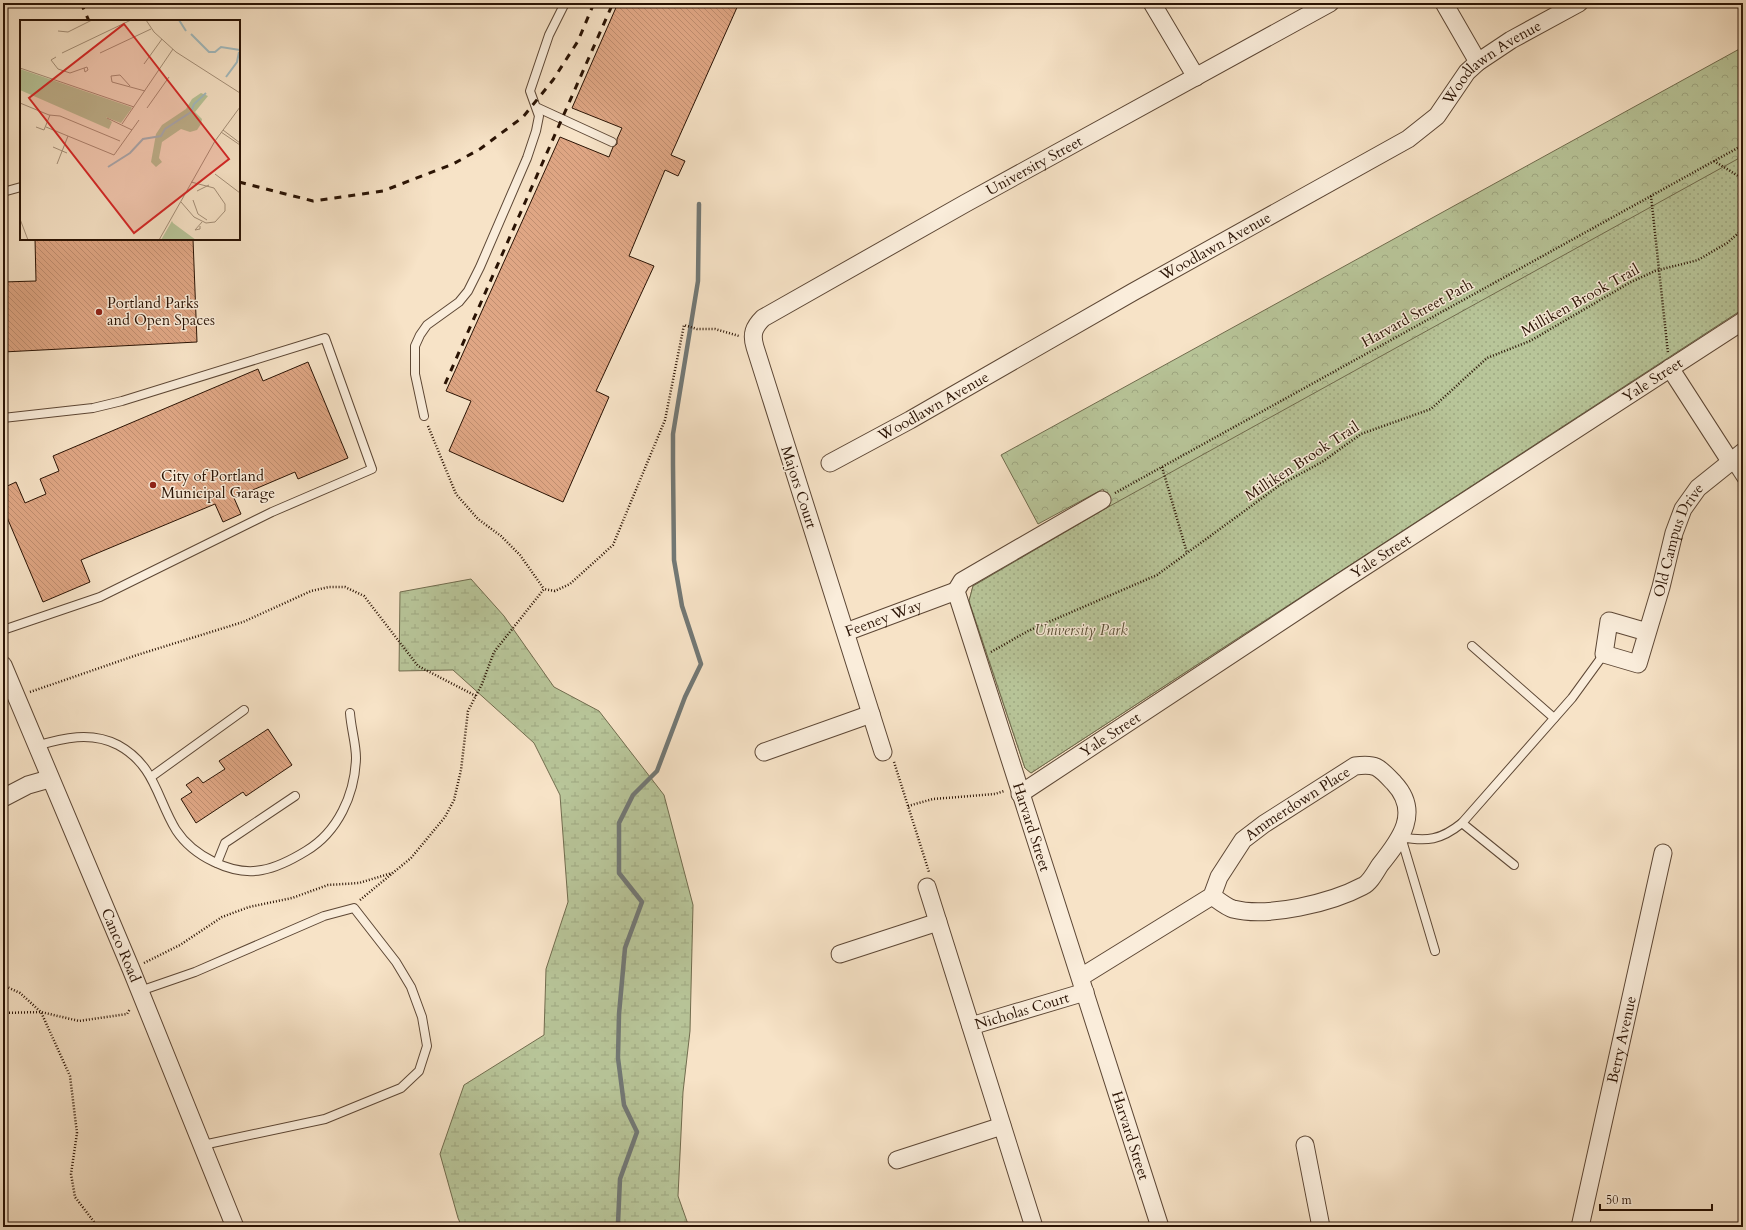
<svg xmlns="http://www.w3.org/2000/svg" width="1746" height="1230" font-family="Cardo,serif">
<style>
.forest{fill:url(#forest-crowns);stroke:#716c4e}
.wetland{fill:url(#wetland-marsh);stroke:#716c4e}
.park{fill:url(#park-dots);stroke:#716c4e}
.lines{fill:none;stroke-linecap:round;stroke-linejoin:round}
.stream{stroke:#727875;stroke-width:4.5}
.building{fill:url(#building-back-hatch);stroke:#2a1304}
.lane-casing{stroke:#5d4735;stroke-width:10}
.street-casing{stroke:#5d4735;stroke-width:19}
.path{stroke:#2a1304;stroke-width:2.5;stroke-dasharray:1 2;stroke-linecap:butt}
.lane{stroke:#faeddb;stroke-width:8}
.street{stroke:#faeddb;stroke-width:17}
.rail{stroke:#2a1304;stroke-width:3;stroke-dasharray:7 7;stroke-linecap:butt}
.poi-dot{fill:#8f2418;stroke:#faeddb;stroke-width:1.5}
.labels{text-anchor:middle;stroke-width:3;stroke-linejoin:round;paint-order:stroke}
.street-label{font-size:15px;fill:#2a1304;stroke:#faeddb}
.poi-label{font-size:15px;fill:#2a1304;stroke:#faeddb;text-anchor:start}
.park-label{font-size:15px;font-style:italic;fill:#5c5138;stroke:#faeddb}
.inset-river{fill:none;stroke:#a2bbc0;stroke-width:2}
.inset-road{fill:none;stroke:#a59079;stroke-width:1}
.view{fill:#d62828;fill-opacity:0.15;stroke:#d62828;stroke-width:2}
.inset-edge{fill:none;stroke:#2a1304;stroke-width:2}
</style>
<defs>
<pattern id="forest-crowns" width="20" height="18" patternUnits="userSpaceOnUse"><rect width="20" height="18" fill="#b8c599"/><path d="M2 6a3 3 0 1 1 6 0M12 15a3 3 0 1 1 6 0" fill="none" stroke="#9ea882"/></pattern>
<pattern id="wetland-marsh" width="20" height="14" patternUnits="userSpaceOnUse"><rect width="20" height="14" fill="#b8c599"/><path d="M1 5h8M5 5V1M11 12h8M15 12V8" fill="none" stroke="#9ea882"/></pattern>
<pattern id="park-dots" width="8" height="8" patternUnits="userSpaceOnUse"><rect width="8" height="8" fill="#b8c599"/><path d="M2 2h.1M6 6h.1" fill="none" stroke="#9ea882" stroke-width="1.8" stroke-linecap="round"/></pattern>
<pattern id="building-back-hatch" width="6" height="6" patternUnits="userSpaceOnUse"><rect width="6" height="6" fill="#dfa684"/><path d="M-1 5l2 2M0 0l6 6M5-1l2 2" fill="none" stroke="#c08e70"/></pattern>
</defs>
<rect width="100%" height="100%" fill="#f7e3c7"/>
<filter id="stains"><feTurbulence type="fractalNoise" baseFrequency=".005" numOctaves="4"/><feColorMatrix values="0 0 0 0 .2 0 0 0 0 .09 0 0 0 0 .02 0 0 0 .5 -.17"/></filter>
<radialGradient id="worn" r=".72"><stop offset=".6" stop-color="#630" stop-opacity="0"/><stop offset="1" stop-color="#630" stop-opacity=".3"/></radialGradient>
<path class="forest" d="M1743,47v262l-709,462 -3,2 -6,-5 -56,-167 4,-15 137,-80 -7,-17 -65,35 -37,-69z"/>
<path class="wetland" d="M471,579l33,37 50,71 45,24 65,84 29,110 -3,126 -7,61 -5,104 11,31h-227l-4,-9 -18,-64 24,-69 80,-50 2,-66 22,-67 -8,-107 -26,-52 -81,-73 -54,1 1,-79z"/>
<path class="park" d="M1743,156v153l-709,462 -3,2 -6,-5 -56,-167 4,-15 137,-80z"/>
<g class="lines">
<path class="stream" d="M627,1227l-9,-4 2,-44 17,-47 -13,-27 -6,-47 1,-44 6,-66 17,-46 -23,-29v-50l14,-28 24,-24 28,-74 16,-33 -19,-58 -8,-46 -1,-95v-31l25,-153 1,-77"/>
</g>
<g class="building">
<path d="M618,3h121l-68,152 14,6 -7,15 -13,-6 -36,86 25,10 -58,125 13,6 -46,105 -114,-51 22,-50 -25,-10 114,-254 49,20 4,-10 4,-3v-5l5,-11 -50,-20z"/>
<path d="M35,239h158l4,103 -194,10v-70l33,-1z"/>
<path d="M308,362l40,96 -50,21 -3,-7 -61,26 7,16 -18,8 -8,-18 -134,56 9,22 -47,20 -40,-94v-20l13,-6 9,21 21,-9 -6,-15 19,-8 -6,-15 205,-87 5,12z"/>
<path d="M268,729l24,36 -46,31 -3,-4 -47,31 -15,-24 11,-7 -6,-7 12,-8 5,6 22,-14 -6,-8z"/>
</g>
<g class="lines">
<defs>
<g id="lane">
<path d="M538,108l74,34"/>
<path d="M3,192l18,-5"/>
<path d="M424,416l-9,-42v-28l5,-11 7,-10 32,-23 9,-11 12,-24 47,-109 9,-27 3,-15 -9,-25 19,-56 16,-32"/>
<path d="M3,418l90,-10 29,-7 203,-63 47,131 -100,43 -172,85 -97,33"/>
<path d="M1730,461l13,20"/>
<path d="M1472,646l82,72"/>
<path d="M36,746c27,-8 55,-15 82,-1 37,20 39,54 58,85 17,26 56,46 86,40 17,-3 31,-11 44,-19 32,-19 49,-57 50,-93 0,-14 -5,-30 -6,-45"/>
<path d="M151,777l93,-67"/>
<path d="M1462,823l52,42"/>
<path d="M217,863l8,-20 70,-47"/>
<path d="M1435,951l-34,-114c26,5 40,3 61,-14l110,-125 32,-44"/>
<path d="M140,991l55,-19 129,-56 30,-8 42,54 15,25 11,30 5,29 -8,25 -18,17 -76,31 -122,26"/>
</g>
<g id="street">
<path d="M1152,3l44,74"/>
<path d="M1444,3l34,59"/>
<path d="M1670,368l60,93"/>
<path id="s1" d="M830,463l80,-43 223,-128 275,-153 29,-23 30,-44 11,-10 33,-22 68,-37"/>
<path id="s2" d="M1102,500l-140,81 -6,10 204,636"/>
<path id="s3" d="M846,632l110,-41"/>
<path id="s4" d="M1647,632l-38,-11 -5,33 34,10 23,-77 13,-54 9,-24 15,-21 45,-36"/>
<path id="s5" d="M3,665l128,304 104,258"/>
<path d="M764,752l107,-38"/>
<path id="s6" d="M883,752l-128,-405c-4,-13 -1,-20 8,-29l203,-115 364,-200"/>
<path id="s7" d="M1020,794l321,-212 402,-261"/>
<path d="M3,798l25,-13 21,-6"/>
<path d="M927,887l107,340"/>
<path d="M840,954l98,-32"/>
<path id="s8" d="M1081,977l131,-81 7,-19 24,-37 21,-16 91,-58c21,-3 24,1 39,17 27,29 7,56 -14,82 -4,6 -10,18 -17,21 -32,17 -95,32 -130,23 -7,-2 -15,-9 -21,-13"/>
<path id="s9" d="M971,1026l114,-34"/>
<path d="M1305,1145l16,82"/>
<path d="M897,1160l105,-34"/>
<path id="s10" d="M1580,1227l83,-374"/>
</g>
</defs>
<use href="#lane" class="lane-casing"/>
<use href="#street" class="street-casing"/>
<g class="path">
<path d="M1714,161l29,18"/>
<path d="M1651,196l17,157"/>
<path d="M428,426l28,68 22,25 23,17 19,19 24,34"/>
<path d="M1162,467l25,86"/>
<path d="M1115,493l628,-348"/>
<path d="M991,652l37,-21 129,-56 123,-90 42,-23 39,-28 70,-25 56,-51 43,-17 101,-59 24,-11 43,-11 29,-17 16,-14"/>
<path d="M30,692l107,-37 106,-33 68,-31 18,-4h16l19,9 54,70 58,30"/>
<path d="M894,762l35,110"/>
<path d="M908,806l25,-7 62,-5 9,-3"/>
<path d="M360,900l51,-42 34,-41 9,-17 7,-30 7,-59 14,-27 12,-32 50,-63 11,2 15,-7 43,-39 52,-125 19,-95 13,4h18l24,7"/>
<path d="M144,963l36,-18 42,-28 27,-10 43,-9 36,-13 31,-2 33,-10"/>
<path d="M3,985l17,8 21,19 29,64 7,57 -6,41 4,23 23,30"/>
<path d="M3,1013l38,-1 38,9 48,-7 3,-5"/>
</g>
<use href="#lane" class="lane"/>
<use href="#street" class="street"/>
<g class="rail">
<path d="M81,3l8,18"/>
<path d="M239,182l74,19 70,-10 70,-27 27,-15 43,-32 30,-37 25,-39 16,-38"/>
<path d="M445,384l168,-381"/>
</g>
</g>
<g class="poi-dot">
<circle cx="99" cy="312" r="4"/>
<circle cx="153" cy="485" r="4"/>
</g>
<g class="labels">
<g class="street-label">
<text dy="5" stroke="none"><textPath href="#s1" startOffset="778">Woodlawn Avenue</textPath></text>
<text dy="5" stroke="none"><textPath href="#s6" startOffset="768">University Street</textPath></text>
<text dy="5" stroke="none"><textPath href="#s1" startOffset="442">Woodlawn Avenue</textPath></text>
<text transform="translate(1580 300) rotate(-29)" y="5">Milliken Brook Trail</text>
<text transform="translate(1417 313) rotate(-29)" y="5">Harvard Street Path</text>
<text dy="5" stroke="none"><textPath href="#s7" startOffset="756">Yale Street</textPath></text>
<text dy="5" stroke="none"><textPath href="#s1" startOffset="118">Woodlawn Avenue</textPath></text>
<text transform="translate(1302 461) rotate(-33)" y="5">Milliken Brook Trail</text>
<text transform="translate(799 487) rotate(72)" y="5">Majors Court</text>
<text dy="5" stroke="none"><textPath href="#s4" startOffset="239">Old Campus Drive</textPath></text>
<text dy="5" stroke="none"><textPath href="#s7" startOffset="432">Yale Street</textPath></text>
<text dy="5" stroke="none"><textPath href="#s3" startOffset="40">Feeney Way</textPath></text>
<text dy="5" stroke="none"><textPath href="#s7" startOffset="108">Yale Street</textPath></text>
<text dy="5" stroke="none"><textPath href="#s8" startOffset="284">Ammerdown Place</textPath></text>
<text dy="5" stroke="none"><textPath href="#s2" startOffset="421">Harvard Street</textPath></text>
<text dy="5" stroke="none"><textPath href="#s5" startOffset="304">Canco Road</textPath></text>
<text dy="5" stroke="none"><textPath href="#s9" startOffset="53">Nicholas Court</textPath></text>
<text dy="5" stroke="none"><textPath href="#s10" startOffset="192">Berry Avenue</textPath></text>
<text dy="5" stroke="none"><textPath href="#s2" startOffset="745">Harvard Street</textPath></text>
</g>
<g class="poi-label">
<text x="107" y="308">Portland Parks<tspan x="107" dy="17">and Open Spaces</tspan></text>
<text x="161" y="481">City of Portland<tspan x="161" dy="17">Municipal Garage</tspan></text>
</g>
<g class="park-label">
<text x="1081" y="635">University Park</text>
</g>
</g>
<g transform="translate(20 20)">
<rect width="220" height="220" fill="#f7e3c7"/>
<path d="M0,49l101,54 -15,-6 6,5 -3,7 -89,-39z" fill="#b8c599"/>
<path d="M181,73l7,3 -13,16 7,7 -1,5 -4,6 -7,2 -9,-3 -19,13 -3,16 3,4 -6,5 -5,-5 5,-28 6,-9 24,-16 6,-10z" fill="#b8c599"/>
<path d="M0,49l111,38 1,1 -11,15 -101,-43zM152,201l1,2 23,17h-35z" fill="#b8c599"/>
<path class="inset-river" d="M159,0l7,11M171,14l18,18h6l6,-5 19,3M206,57l11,-15 2,-10M88,147l22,-14 13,-14 18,-3 4,-7 26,-17 3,-8 12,-11"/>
<path class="inset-road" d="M126,0l8,12 22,20 64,41M38,11l10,1 24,-12M42,33l69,-33M80,33l51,-24M36,37l-5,3 7,9 12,4 17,-6 1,3 -3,2 -1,-4M124,44l18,-25M0,48l114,39M110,66l-10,-11 -9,1 1,6 33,9M0,83l29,12 11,1 60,25M127,88l22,-31M87,98l25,12M102,104l51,-75M16,107l8,3 6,-15M26,107l68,28 25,-35M203,110l17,13M201,112l19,13M33,127l14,6M37,144l11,-28M195,154l25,19M177,171l12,-6M173,180l5,14 9,6M161,182l13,15 12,6 9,-1 10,-11v-7l-11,-16 -23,-6M0,199l8,21M180,206v3l-5,1 7,-8M139,220l56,-99 25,-34"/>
<path class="view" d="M104,4l105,135 -95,74 -105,-135z"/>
<rect width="220" height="220" class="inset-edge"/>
</g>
<rect width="1746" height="1230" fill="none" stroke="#f7e3c7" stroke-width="16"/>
<rect x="4" y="4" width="1738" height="1222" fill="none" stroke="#2a1304" stroke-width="2"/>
<rect x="8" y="8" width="1730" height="1214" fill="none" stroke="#2a1304"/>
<path d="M1600 1204v6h112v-6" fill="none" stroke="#2a1304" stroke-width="2"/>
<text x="1606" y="1204" font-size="12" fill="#2a1304" stroke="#faeddb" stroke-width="3" paint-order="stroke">50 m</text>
<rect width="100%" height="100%" filter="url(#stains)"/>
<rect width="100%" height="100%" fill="url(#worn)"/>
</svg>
